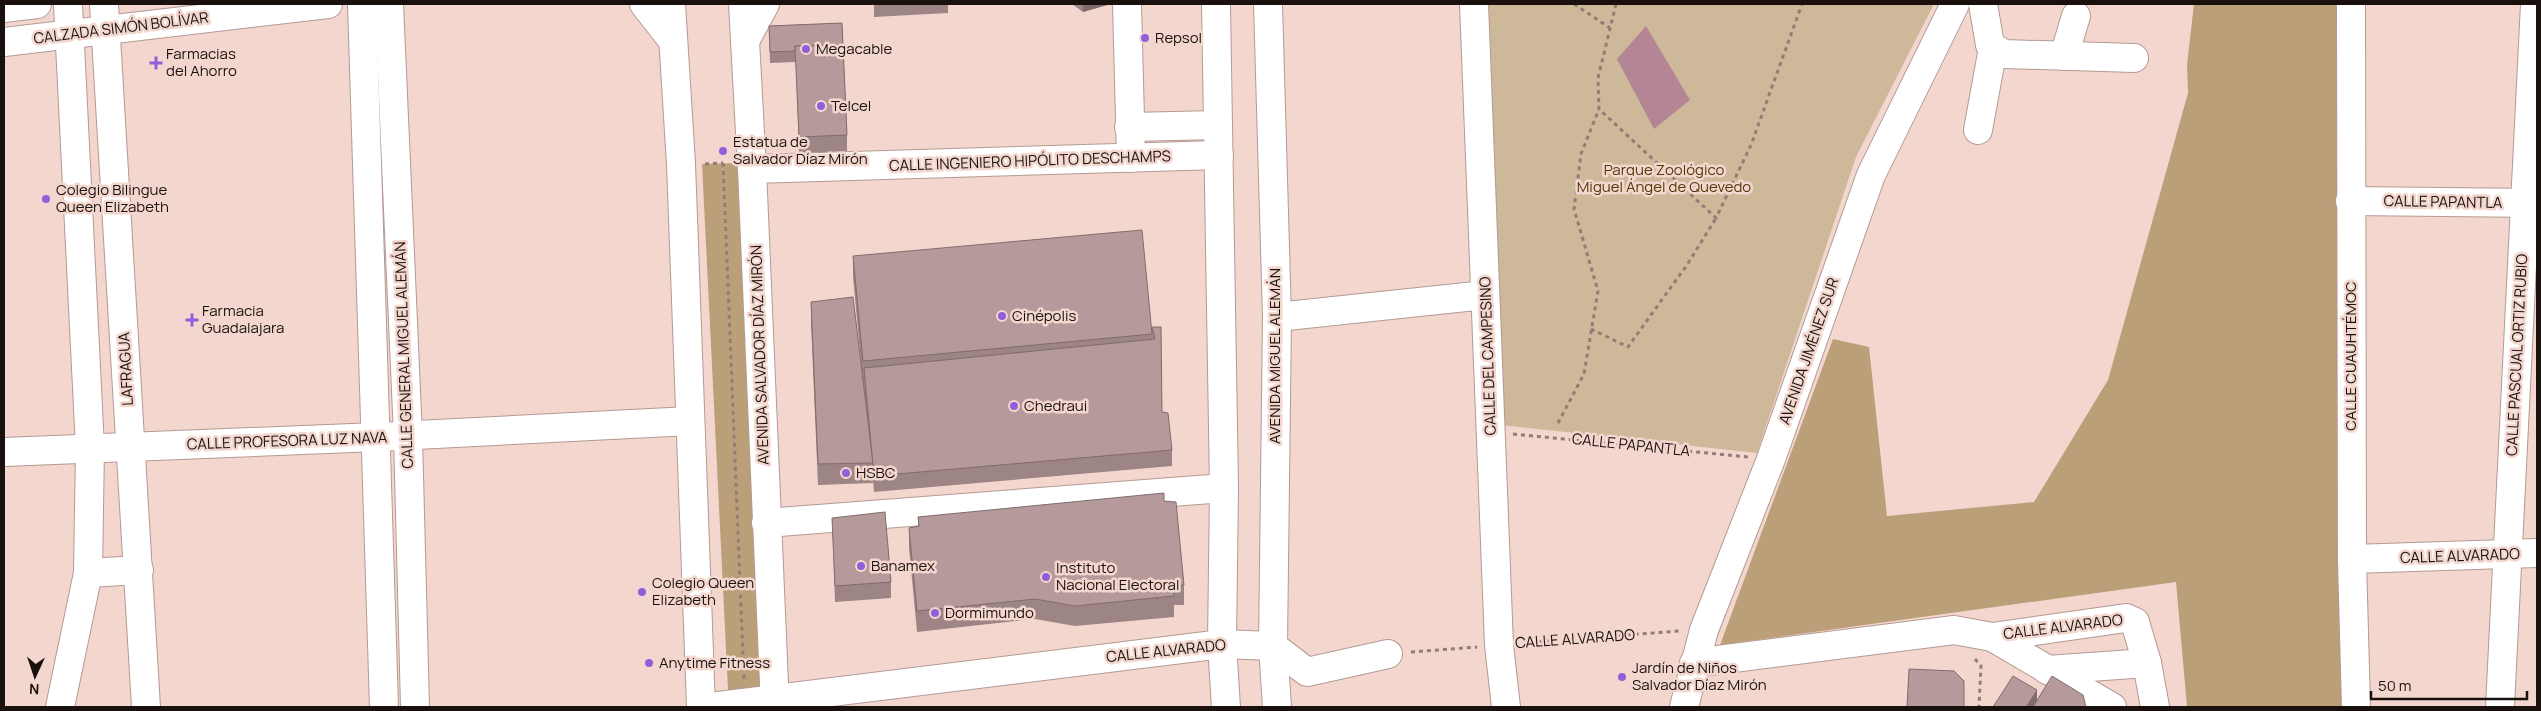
<svg xmlns="http://www.w3.org/2000/svg" width="2541" height="711" font-family="Manrope,sans-serif">
<style>
.green{fill:#ceb89a}
.forest{fill:#bb9f79}
.water{fill:#b48594}
.lines{fill:none;stroke-linecap:round;stroke-linejoin:round}
.minor-casing{stroke:#b49a93;stroke-width:30}
.major-casing{stroke:#b49a93;stroke-width:30}
.path{stroke:#917d77;stroke-width:3;stroke-dasharray:4 4;stroke-linecap:butt}
.minor{stroke:#fff;stroke-width:28}
.major{stroke:#fff;stroke-width:28}
.wall{fill:#9d8485}
.shaded-wall{fill:#7f6c6c}
.building{fill:#b69a9b;stroke:#7f6c6c}
.poi-dot{fill:#915fd9;stroke:#f3d7cf;stroke-width:2}
.labels{text-anchor:middle;stroke-width:5;stroke-linejoin:round;paint-order:stroke}
.street-label{font-size:15px;fill:#1a110e;stroke:#f3d7cf}
.poi-label{font-size:15px;fill:#1a110e;stroke:#f3d7cf;text-anchor:start}
.park-label{font-size:15px;fill:#543806;stroke:#f3d7cf}
</style>
<rect width="100%" height="100%" fill="#f3d7cf"/>
<path class="green" d="M1484,4h450l-78,153 -99,296 -257,-28z"/>
<g class="forest">
<path d="M2194,4h147l3,703h-157l-11,-125 -456,63 113,-306 36,8 18,169 147,-14 74,-122 80,-287 -1,-28z"/>
<path d="M741,163l23,544h-41l5,-18 -26,-525z"/>
</g>
<path class="water" d="M1646,26l44,74 -36,29 -37,-70z"/>
<g class="lines">
<defs>
<g id="minor">
<path d="M104,4l42,703"/>
<path d="M362,4l22,703"/>
<path d="M389,4l19,432 7,271"/>
<path d="M1127,4l4,154"/>
<path d="M1474,4l25,641 7,62"/>
<path d="M1983,4l7,41 14,9 130,4"/>
<path d="M2351,4l1,555 4,148"/>
<path d="M2064,56l12,-40"/>
<path d="M1129,127l89,-2"/>
<path d="M1978,130l15,-82"/>
<path d="M752,169l467,-14"/>
<path d="M2350,201l187,2"/>
<path d="M1277,317l208,-22"/>
<path d="M4,452l373,-15 313,-16"/>
<path d="M766,523l458,-35"/>
<path d="M2352,559l185,-6"/>
<path d="M88,573l51,-3"/>
<path d="M1992,637l120,70"/>
<path d="M1694,663l260,-33 38,7 134,-19 9,4 12,41 8,44"/>
<path d="M2047,670l100,-7"/>
<path d="M60,707l28,-134 2,-125 -22,-444"/>
<path d="M710,707l512,-63 51,2 34,26 81,-18"/>
<path d="M1684,707l20,-77 67,-171 100,-284 84,-171"/>
<path d="M2500,707l35,-703"/>
</g>
<g id="major">
<path d="M644,4l29,37"/>
<path d="M671,4l10,160 20,543"/>
<path d="M743,4l9,165 23,538"/>
<path d="M1216,4l8,484 -2,156 4,63"/>
<path d="M1268,4l9,313 -4,329 4,61"/>
<path d="M4,8l33,-4"/>
<path d="M745,41l20,-37"/>
<path d="M4,42l324,-38"/>
</g>
</defs>
<use href="#minor" class="minor-casing"/>
<use href="#major" class="major-casing"/>
<g class="path">
<path d="M1574,4l36,24"/>
<path d="M1616,4l-18,74 1,31 117,109 35,-73 51,-141"/>
<path d="M723,163l21,517"/>
<path d="M705,164l18,-1"/>
<path d="M1591,329l37,18 59,-82 29,-47"/>
<path d="M1558,423l26,-49 14,-83 -24,-82 7,-55 18,-45"/>
<path d="M1513,434l235,23"/>
<path d="M1523,643l156,-12"/>
<path d="M1411,652l66,-5"/>
<path d="M1975,659l6,7 -2,41"/>
</g>
<use href="#minor" class="minor"/>
<use href="#major" class="major"/>
</g>
<g class="wall">
<path d="M874,4h74v9l-74,4z"/>
<path d="M1072,4h35v1l-24,7z"/>
<path d="M842,23l5,112v16l-48,2 -3,-91 -26,1 -1,-37z"/>
<path d="M853,256l299,71h9l1,85 10,38v16l-298,26 -1,-12v3l-55,2 -7,-162v-21l50,60 -8,-85z"/>
<path d="M1164,501l20,84v20h-10v12l-99,9 -40,-7 -118,13 -8,-84v-20l9,-2v-9z"/>
<path d="M832,518l59,64v16l-56,4z"/>
</g>
<g class="shaded-wall">
<path d="M1083,4h24v1l-24,7z"/>
<path d="M2037,690v11l-4,6h-7z"/>
</g>
<g class="building">
<path d="M842,23l1,22 -48,1v5l-25,1 -1,-26z"/>
<path d="M843,45l4,90 -48,2 -4,-91z"/>
<path d="M1142,230l10,104 -289,27 -10,-105z"/>
<path d="M853,297l20,166 -55,1 -7,-162z"/>
<path d="M1152,327h9l1,85 6,1 4,37 -298,26 -10,-108 291,-29z"/>
<path d="M1164,493v8l12,1 8,83h-12l2,11 -99,10 -40,-7 -118,12 -8,-83 10,-2 -1,-9z"/>
<path d="M885,512l6,70 -56,4 -3,-68z"/>
<path d="M1909,669l45,2 10,10v26h-57z"/>
<path d="M2013,676l24,14 -11,17h-33z"/>
<path d="M2052,676l31,19 3,12h-53z"/>
</g>
<g class="poi-dot">
<circle cx="1145" cy="38" r="5"/>
<circle cx="806" cy="49" r="5"/>
<path d="M153.5 55.5h5v5h5v5h-5v5h-5v-5h-5v-5h5z"/>
<circle cx="821" cy="106" r="5"/>
<circle cx="723" cy="151" r="5"/>
<circle cx="46" cy="199" r="5"/>
<circle cx="1002" cy="316" r="5"/>
<path d="M189.5 312.5h5v5h5v5h-5v5h-5v-5h-5v-5h5z"/>
<circle cx="1014" cy="406" r="5"/>
<circle cx="846" cy="473" r="5"/>
<circle cx="861" cy="566" r="5"/>
<circle cx="1046" cy="577" r="5"/>
<circle cx="642" cy="592" r="5"/>
<circle cx="935" cy="613" r="5"/>
<circle cx="649" cy="663" r="5"/>
<circle cx="1622" cy="677" r="5"/>
</g>
<g class="labels">
<g class="street-label">
<text transform="translate(121 28) rotate(-7)" y="5">CALZADA SIMÓN BOLÍVAR</text>
<text transform="translate(1030 161) rotate(-2)" y="5">CALLE INGENIERO HIPÓLITO DESCHAMPS</text>
<text transform="translate(2443 202) rotate(1)" y="5">CALLE PAPANTLA</text>
<text transform="translate(1809 351) rotate(-71)" y="5">AVENIDA JIMÉNEZ SUR</text>
<text transform="translate(404 355) rotate(-92)" y="5">CALLE GENERAL MIGUEL ALEMÁN</text>
<text transform="translate(760 355) rotate(-92)" y="5">AVENIDA SALVADOR DÍAZ MIRÓN</text>
<text transform="translate(2517 355) rotate(-87)" y="5">CALLE PASCUAL ORTIZ RUBIO</text>
<text transform="translate(1275 356) rotate(-90)" y="5">AVENIDA MIGUEL ALEMÁN</text>
<text transform="translate(1488 356) rotate(-92)" y="5">CALLE DEL CAMPESINO</text>
<text transform="translate(2351 356) rotate(-90)" y="5">CALLE CUAUHTÉMOC</text>
<text transform="translate(126 369) rotate(-93)" y="5">LAFRAGUA</text>
<text transform="translate(287 441) rotate(-2)" y="5">CALLE PROFESORA LUZ NAVA</text>
<text transform="translate(1631 445) rotate(6)" y="5">CALLE PAPANTLA</text>
<text transform="translate(2460 556) rotate(-2)" y="5">CALLE ALVARADO</text>
<text transform="translate(2063 627) rotate(-7)" y="5">CALLE ALVARADO</text>
<text transform="translate(1575 639) rotate(-4)" y="5">CALLE ALVARADO</text>
<text transform="translate(1166 651) rotate(-6)" y="5">CALLE ALVARADO</text>
</g>
<g class="poi-label">
<text x="1155" y="43">Repsol</text>
<text x="816" y="54">Megacable</text>
<text x="166" y="59">Farmacias<tspan x="166" dy="17">del Ahorro</tspan></text>
<text x="831" y="111">Telcel</text>
<text x="733" y="147">Estatua de<tspan x="733" dy="17">Salvador Díaz Mirón</tspan></text>
<text x="56" y="195">Colegio Bilingue<tspan x="56" dy="17">Queen Elizabeth</tspan></text>
<text x="202" y="316">Farmacia<tspan x="202" dy="17">Guadalajara</tspan></text>
<text x="1012" y="321">Cinépolis</text>
<text x="1024" y="411">Chedraui</text>
<text x="856" y="478">HSBC</text>
<text x="871" y="571">Banamex</text>
<text x="1056" y="573">Instituto<tspan x="1056" dy="17">Nacional Electoral</tspan></text>
<text x="652" y="588">Colegio Queen<tspan x="652" dy="17">Elizabeth</tspan></text>
<text x="945" y="618">Dormimundo</text>
<text x="659" y="668">Anytime Fitness</text>
<text x="1632" y="673">Jardín de Niños<tspan x="1632" dy="17">Salvador Díaz Mirón</tspan></text>
</g>
<g class="park-label">
<text x="1664" y="175">Parque Zoológico<tspan x="1664" dy="17">Miguel Ángel de Quevedo</tspan></text>
</g>
</g>
<rect width="2541" height="711" fill="none" stroke="#1a110e" stroke-width="10"/>
<g transform="translate(35 676) rotate(183)" stroke="#f3d7cf" stroke-width="4" paint-order="stroke">
<path d="M0-4L9 19L0 12L-9 19Z" fill="#1a110e"/>
<text y="-8" font-size="14" font-weight="bold" text-anchor="middle" fill="#1a110e">N</text>
</g>
<path d="M2371 691v8h156v-8" fill="none" stroke="#1a110e" stroke-width="2.5"/>
<text x="2378" y="691" font-size="15" fill="#1a110e" stroke="#f3d7cf" stroke-width="4" paint-order="stroke">50 m</text>
</svg>
